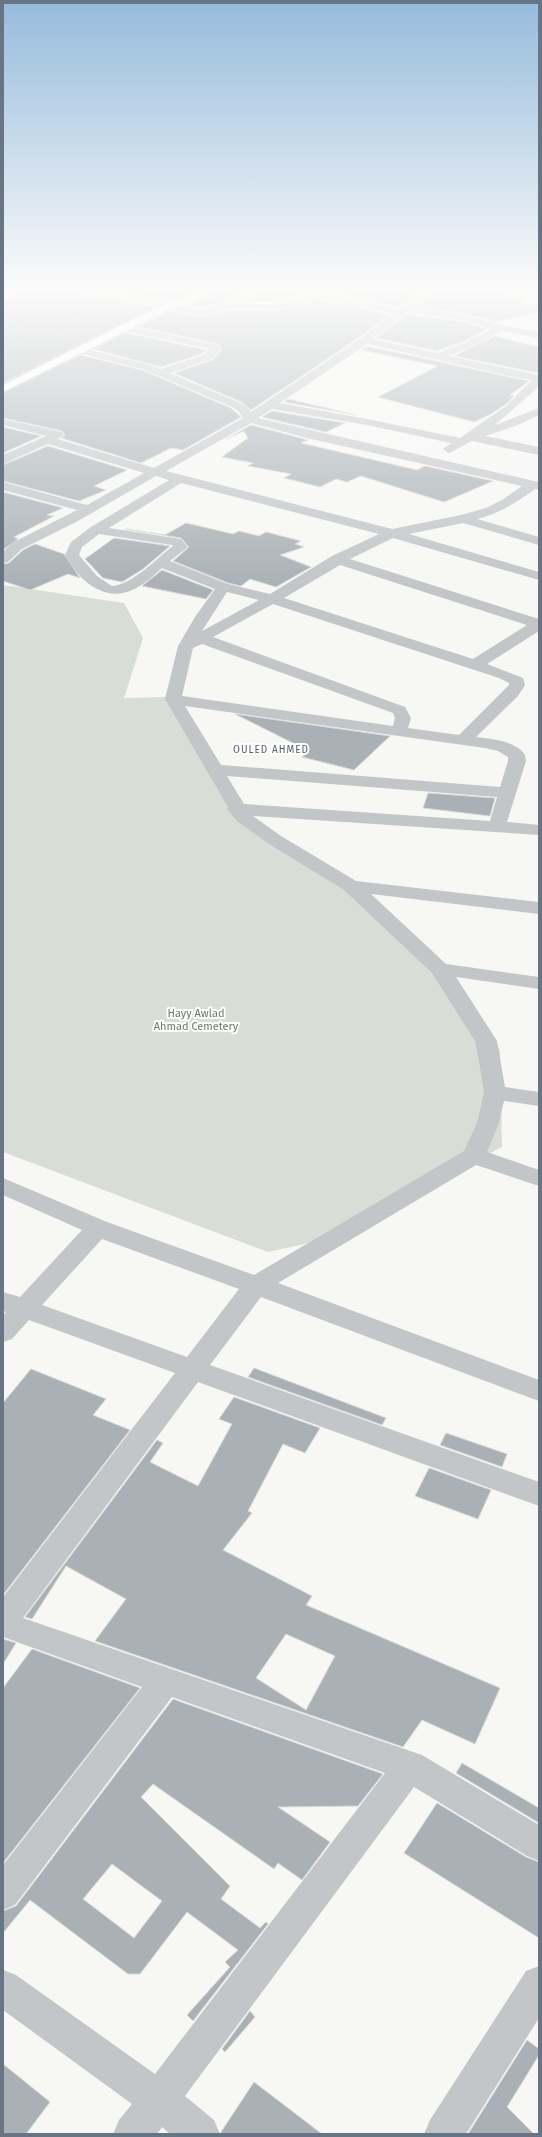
<svg xmlns="http://www.w3.org/2000/svg" width="542" height="2137" font-family="'Fira Sans',sans-serif">
<style>
.green{fill:#d8ded5}
.building{fill:#a9b1b6;stroke:#d8d8d6;fill-rule:evenodd}
.lines{fill:none;stroke-linecap:round;stroke-linejoin:round}
.major-casing{stroke:#b5b9bd;stroke-width:2}
.path{stroke:#bcbec0;stroke-width:1;stroke-dasharray:1 1;stroke-linecap:butt}
.minor{fill:#c2c6c9;fill-rule:evenodd}
.major{fill:#fff;fill-rule:evenodd}
.labels{text-anchor:middle;stroke-width:4;stroke-linejoin:round;paint-order:stroke}
.far-neighbourhood-label{font-size:10px;letter-spacing:1px;fill:#555f69;stroke:#fff}
.park-label{font-size:11px;fill:#697b66;stroke:#fff}
</style>
<rect width="100%" height="100%" fill="#f7f7f4"/>
<path class="green" d="M3,585l121,18 19,35 -19,60 43,-1 70,123 111,68 99,83 53,79 2,97 -175,92 -59,13 -265,-100z"/>
<g class="building">
<path d="M17,288h47l5,4 87,15 -153,76v-82l13,-5z"/>
<path d="M99,288h101l-14,10 -14,3z"/>
<path d="M217,288h32l-34,17 -18,3 -9,-2 6,-2z"/>
<path d="M273,288h44l-34,13 -42,1 22,-13z"/>
<path d="M329,288h93l-24,19 -71,-15z"/>
<path d="M437,288h73l-9,5 26,3 -8,6 20,3v7l-43,10 -31,-8 -48,-8z"/>
<path d="M318,299l71,16 -29,22 -109,73 -10,-8 -67,-29 38,-13 10,-10 -3,-6 -80,-17 33,-17 22,6h13l22,-6h50l27,-6z"/>
<path d="M407,314l57,8 23,7 -22,12 -28,10 -61,-13z"/>
<path d="M126,333l81,17 -5,4 -41,13 -68,-18z"/>
<path d="M495,336l44,11v26l-85,-17z"/>
<path d="M367,346l142,31 20,4 -19,14 4,1 -9,9 -14,9 -17,8 -96,-25 60,-31 -77,-16z"/>
<path d="M81,355l61,15 89,38 10,9 -58,33 -12,-2 -30,15 -80,-25 4,-3 -3,-4 -59,-13v-25z"/>
<path d="M288,399l68,16 -72,-13z"/>
<path d="M272,411l73,12 -19,9 -64,-15z"/>
<path d="M251,425l57,15 -7,3 116,27 8,-4 68,15 -49,21 -83,-26 -14,6 -11,-3 -16,8 -36,-9 7,-4 -43,-8 5,-3 -31,-6 26,-19 -4,-7 -18,8z"/>
<path d="M3,427l38,9 -38,17z"/>
<path d="M48,446l79,24 -33,16 12,4 -27,11 -76,-20v-16z"/>
<path d="M3,492l60,16 -16,7 7,1 -40,21 4,2 -15,11z"/>
<path d="M186,523l47,11 6,-3 20,5 7,-4 35,9 -6,3 9,3 -24,8 31,12 -35,20 -26,-8 -9,7 -13,-3 -55,-22 16,-14 -8,-9 -56,-9 40,6z"/>
<path d="M114,538l56,8 -27,23 -21,13 -19,-4 -18,-19z"/>
<path d="M35,544l29,10 16,24 -12,-4 -38,16 -27,-9v-17l6,-1 14,-13z"/>
<path d="M162,570l51,20 -7,9 -64,-13z"/>
<path d="M235,714l155,22 -36,34 -52,-13 7,-6z"/>
<path d="M428,793l67,5 -5,18 -67,-8z"/>
<path d="M254,1368l132,50 -4,7 -134,-48z"/>
<path d="M31,1369l75,30 -13,16 37,15 -127,165v-192z"/>
<path d="M234,1397l86,31 -15,25 -22,-9 -35,67 4,2 -29,37 89,46 -6,9 194,83 -25,56 -53,-24 -19,27 -308,-106 31,-42 -60,-33 -34,53 -7,-2 132,-177 6,3 -13,19 48,24 34,-62 -13,-5zM286,1634l49,22 -29,54 -50,-32z"/>
<path d="M446,1433l61,21 -5,13 -62,-22z"/>
<path d="M429,1468l62,22 -13,29 -63,-23z"/>
<path d="M3,1639l13,4 -13,21z"/>
<path d="M32,1649l108,39 -137,175v-175z"/>
<path d="M173,1699l210,75 -25,32 -80,1 52,35 -28,38 -24,-17 -4,6 -121,-85 -12,13 89,89 -9,13 39,29 6,-6 2,2 -75,97 -6,-6 43,-48 -5,-5 13,-12 -51,-38 -47,62h-12l-98,-74 -27,33v-22l13,-5zM112,1864l50,37 -28,37 -51,-39z"/>
<path d="M462,1763l77,45v15l-83,-50z"/>
<path d="M437,1803l89,54 13,5v76l-135,-85z"/>
<path d="M250,2011l5,6 -30,35 -3,-3z"/>
<path d="M527,2040l12,9v6l-32,52 27,27h-66z"/>
<path d="M3,2064l47,38 -24,32h-23z"/>
<path d="M254,2082l68,52h-101v-2z"/>
</g>
<g class="lines">
<defs>
<path id="major" d="M204,288h12l-23,15 -18,4 -172,85v-7l116,-59 50,-23 18,-4z"/>
</defs>
<use href="#major" class="major-casing"/>
<g class="path">
<path d="M50,321l16,3 6,5c-14,11 -40,12 -54,1 8,-8 21,-9 32,-9z"/>
<path d="M61,322l8,-4 22,4"/>
<path d="M30,337l-11,5 24,5"/>
</g>
<g class="minor">
<path d="M65,288c35,0 71,7 106,14 8,1 17,7 26,7 28,1 37,-21 65,-21l-26,15c18,1 37,3 54,-2 14,-3 24,-13 38,-13l-4,5 74,16 27,-21h11l-22,19 51,8 36,10 38,7v6l-38,-7 -27,15 -25,10 90,19v10l-4,5 -40,35 44,-17v7l-21,10 -33,11 54,11v8l-67,-14 -23,12 -6,-4 8,-6 -84,-18 -95,-16 -14,9 281,64v8l-4,-1c-19,14 -35,24 -58,30l62,18v8l-76,-22 -54,11 130,38v8l-146,-42 -43,21 189,60v12l-52,33 36,14 2,7 -7,11 -42,41c16,2 40,4 49,18l1,6 -19,61 32,3v10l-286,-19 28,20 75,45 183,21v12l-168,-20 75,70 93,13v12l-83,-12 41,64 8,46 34,5v14l-35,-5 -5,22 -12,29 52,18v16l-63,-21 -198,118 261,97v21l-278,-104 -51,68 329,117v24l-341,-124 -175,236 399,137 117,70v36l-12,-5 -113,-69 -229,309 29,24 6,14h-50l-8,-7 -5,7h-44l6,-14 13,-16 -129,-94v-40l13,5 139,99 230,-301 -213,-76 -157,208 -12,5v-45l139,-178 -139,-50v-40l172,-224 -146,-53 -17,19 -9,3v-27l3,-3 -3,-1v-19l17,5 62,-67 -79,-35v-17l104,44 147,53 210,-124 13,-28 7,-30 -5,-32 -4,-20 -43,-68 -88,-83 -75,-46 -32,-23 -10,-12 1,-2 -63,-108 13,-53 17,-29 20,-28 -53,-21c-9,8 -18,17 -30,22 -29,13 -54,-11 -67,-35l6,-13 20,-15 78,-47 -13,-4 -78,45 -56,28 -14,13 -5,1v-11l9,-9 65,-33 -74,-20v-8l84,23 57,-32 -96,-29 -45,20v-9l43,-19 -43,-11v-6l59,13 2,3 -6,4 96,29 89,-50 -4,-6 -7,-5 -90,-38 -67,-17 -1,-2 1,-2h8l67,17 11,4 42,-14 7,-6 -91,-19v-4l4,-1 96,20 2,5 -10,9 -41,14 70,30 8,5 3,4 110,-74 31,-24 -74,-17 -12,6 -27,6 -50,-1 -5,3 -17,4h-13l-24,-7 -101,-17zM407,312l57,9 27,8 -25,13 -29,11 -64,-14zM367,344l142,32 23,4 -26,26 -46,32 -93,-19 -87,-16zM251,423l60,16 211,47 -20,14 -16,8 -25,7 -69,14 -226,-58zM181,483l198,51 -47,22 -62,38 -42,-10 -58,-23 18,-14 -7,-8 -72,-11zM99,534l73,11 1,1c-16,12 -41,39 -61,40l-15,-10 -18,-21 3,-8zM340,565l187,60 -54,34 -189,-61zM227,592l32,8 -57,31zM273,604l226,74 10,5v2l-50,50 -51,-7 3,-10 -6,-11 -192,-70zM202,644l191,69 2,5 -2,8 -211,-30 11,-48zM185,706l300,42 13,3 10,6v4l-8,26 -279,-22zM227,776l270,21 -7,24 -246,-17zM102,1239l137,50 -52,68 -145,-52z"/>
<path d="M539,1966v52l-73,116h-42l6,-14 96,-149z"/>
</g>
<use href="#major" class="major"/>
</g>
<linearGradient id="sky" x2="0" y2="1"><stop stop-color="#96bbdc"/><stop offset="0.49" stop-color="#fbfbfa"/><stop offset="1" stop-color="#fbfbfa" stop-opacity="0"/></linearGradient>
<rect width="542" height="588" fill="url(#sky)"/>
<g class="labels">
<g class="far-neighbourhood-label">
<text x="271" y="753">OULED AHMED</text>
</g>
<g class="park-label">
<text x="196" y="1017">Hayy Awlad<tspan x="196" dy="13">Ahmad Cemetery</tspan></text>
</g>
</g>
<rect width="542" height="2137" fill="none" stroke="#677584" stroke-width="8"/>
</svg>
